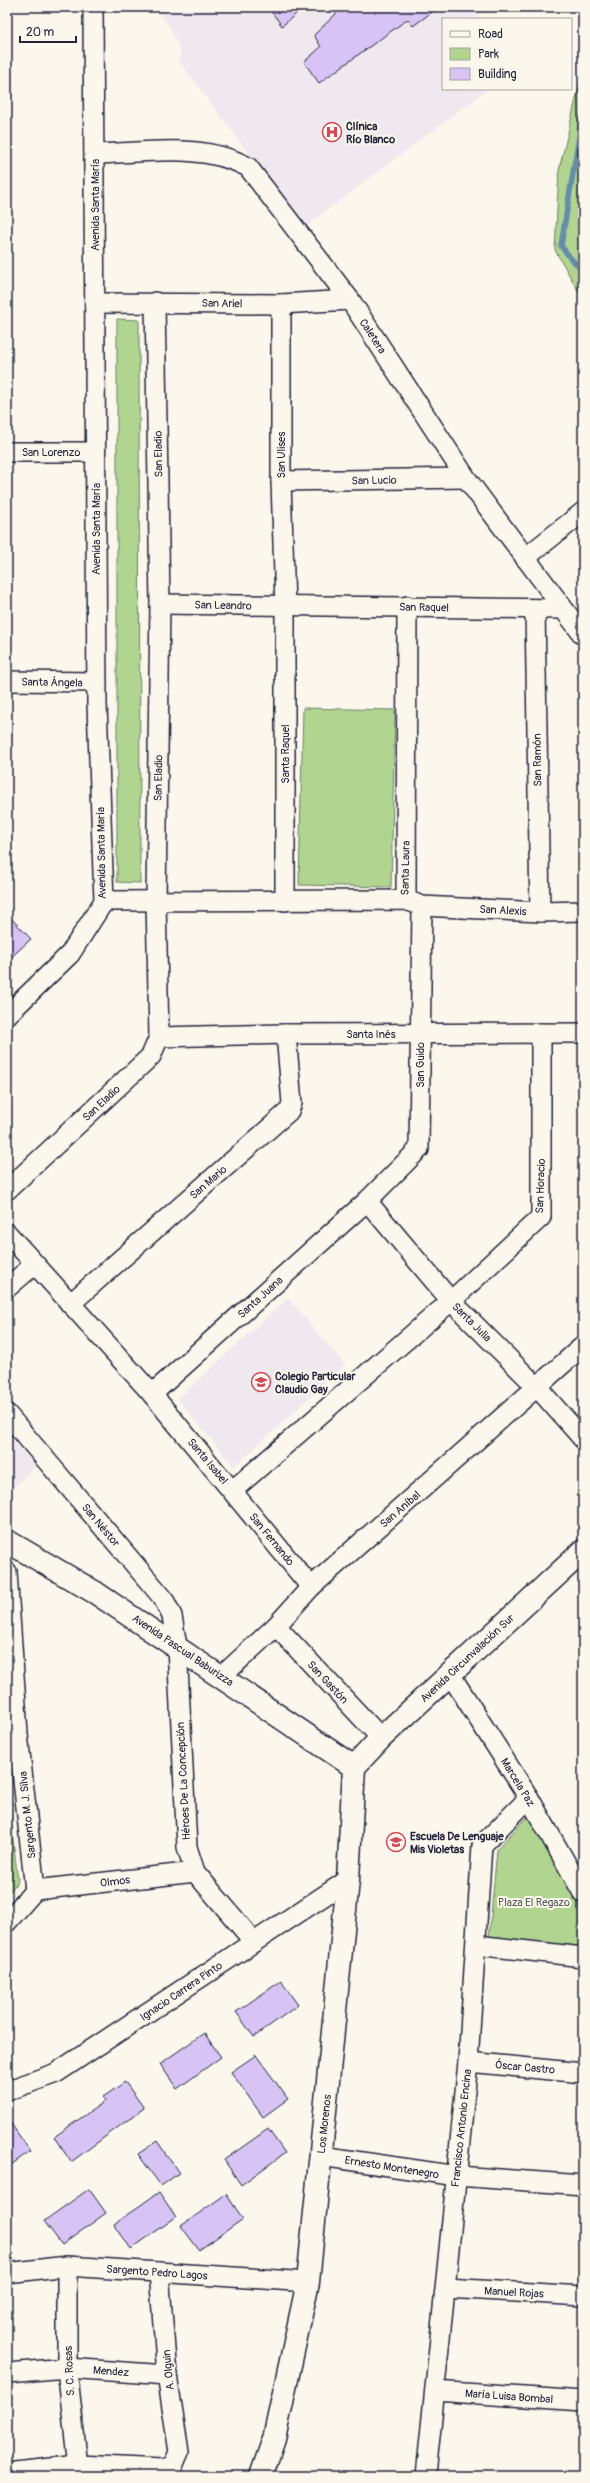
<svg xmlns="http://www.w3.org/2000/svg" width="590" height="2483" font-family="Pangolin,sans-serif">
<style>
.built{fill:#f0e8ef}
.green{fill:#b1d590;stroke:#6a7c66}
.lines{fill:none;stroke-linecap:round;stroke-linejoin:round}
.stream{stroke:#648da9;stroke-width:5.5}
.building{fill:#d7c4f5;stroke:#22223b}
.street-casing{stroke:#22223b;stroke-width:22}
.secondary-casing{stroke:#22223b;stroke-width:25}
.street{stroke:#fbf7ec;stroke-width:19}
.secondary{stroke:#fbf7ec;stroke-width:22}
.labels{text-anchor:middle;stroke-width:4;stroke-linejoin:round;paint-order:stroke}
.poi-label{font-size:11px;font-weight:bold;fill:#22223b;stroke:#fbf7ec;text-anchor:start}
.street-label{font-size:11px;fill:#22223b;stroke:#fbf7ec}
.park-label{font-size:11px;fill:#4d5854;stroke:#fbf7ec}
</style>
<rect width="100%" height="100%" fill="#fbf7ec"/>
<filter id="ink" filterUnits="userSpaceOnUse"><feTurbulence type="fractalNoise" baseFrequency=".025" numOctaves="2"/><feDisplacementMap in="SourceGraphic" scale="8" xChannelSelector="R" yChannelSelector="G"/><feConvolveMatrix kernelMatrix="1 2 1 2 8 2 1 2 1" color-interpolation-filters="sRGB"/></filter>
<g filter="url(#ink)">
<g class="built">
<path d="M155,7h334l-13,10 1,2h-34v70h45l-183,138 -127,-167 3,-8 -11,-25z"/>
<path d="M288,1298l57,67 -111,102 -57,-68z"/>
<path d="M7,1433l29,33 -29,27z"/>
</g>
<g class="green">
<path d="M583,70v229l-28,-49 4,-80z"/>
<path d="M117,319l22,1 1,563 -23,-1z"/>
<path d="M303,708l92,2 -4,177 -92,-2z"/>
<path d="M7,1788l11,93 -11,14z"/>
<path d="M529,1815l54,92v40l-94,-9 8,-89z"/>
</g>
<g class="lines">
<path class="stream" d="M583,112l-22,134 11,14 11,10"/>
</g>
<g class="building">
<path d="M268,7h36l-22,19z"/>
<path d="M343,7h96l-26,19 -5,-7 -89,64 -15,-21 17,-15 -7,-12z"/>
<path d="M7,914l24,25 -24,22z"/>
<path d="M281,1981l17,24 -44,32 -18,-25z"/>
<path d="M204,2033l17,24 -44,32 -17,-25z"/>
<path d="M256,2055l32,44 -25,18 -32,-45z"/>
<path d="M125,2082l19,26 -73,54 -17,-25 51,-36 -2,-4z"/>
<path d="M7,2118l23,33 -23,17z"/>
<path d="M268,2129l17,24 -44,32 -17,-25z"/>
<path d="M157,2141l22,32 -18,13 -23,-32z"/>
<path d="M89,2189l17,24 -44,32 -18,-24z"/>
<path d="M159,2192l17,25 -45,32 -17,-25z"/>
<path d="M226,2194l17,25 -44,31 -18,-24z"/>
</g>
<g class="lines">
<defs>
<g id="street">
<path d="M95,154c50,-1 108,-12 153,13l102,133 116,178 117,157"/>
<path d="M95,303l186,1 69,-4"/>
<path d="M281,304v177l4,125v295"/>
<path d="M7,452h88"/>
<path d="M281,481l185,-3"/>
<path d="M525,558l58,-46"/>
<path d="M160,604l402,5"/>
<path d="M535,609l5,303"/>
<path d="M7,681l90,1"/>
<path d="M406,900l1,-294"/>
<path d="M104,901l302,-1 16,6 118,6 43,-1"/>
<path d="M7,1015l63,-61 34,-53 -7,-197 -4,-697"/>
<path d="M159,1037l127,-3 297,-1"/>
<path d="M7,1190l144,-134 8,-19 -3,-136 4,-297 -5,-302"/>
<path d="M367,1201l84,100 86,86 46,52"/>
<path d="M7,1233l145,161 159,193"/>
<path d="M7,1288l28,-24"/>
<path d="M70,1304l219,-193 3,-8 -6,-69"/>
<path d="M152,1394l215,-193 52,-52 3,-243"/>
<path d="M7,1414l156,184 9,18 5,30 10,201 8,25 59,70"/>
<path d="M233,1490l218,-189 90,-84v-184"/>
<path d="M7,1572l11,162 17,156"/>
<path d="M276,1626l105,112"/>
<path d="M450,1674l79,124 54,95"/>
<path d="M222,1676l54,-50 35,-39 272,-241"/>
<path d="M35,1890l160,-18"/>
<path d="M7,1922l28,-32"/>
<path d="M476,1945l107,12"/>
<path d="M468,2062l115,11"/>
<path d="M7,2091l49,-18 292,-193"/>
<path d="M321,2156l136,20 126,9"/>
<path d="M67,2266v102l12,108"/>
<path d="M7,2273l60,-7 241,16"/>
<path d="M446,2288l137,8"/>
<path d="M7,2373l60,-5 100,7"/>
<path d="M435,2391l148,10"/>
<path d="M7,2473l71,-8 84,4 11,-3 6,-14 -12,-77 -8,-103"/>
<path d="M426,2476l42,-414 14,-217 47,-47"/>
</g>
<g id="secondary">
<path d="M7,1541l89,52 258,174"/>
<path d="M354,1767l27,-29 202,-187"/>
<path d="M261,2476l13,-37 34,-157 40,-402 6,-113"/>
</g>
</defs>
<use href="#street" class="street-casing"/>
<use href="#secondary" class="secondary-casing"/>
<use href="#street" class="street"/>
<use href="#secondary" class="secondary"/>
</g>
</g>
<defs>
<symbol id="hospital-ring" viewBox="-11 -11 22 22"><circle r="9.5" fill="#fbf7ec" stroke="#d1495b" stroke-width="1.5"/><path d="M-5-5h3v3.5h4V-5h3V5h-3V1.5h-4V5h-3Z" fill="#d1495b"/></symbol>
<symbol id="school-ring" viewBox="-11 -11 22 22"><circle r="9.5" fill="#fbf7ec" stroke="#d1495b" stroke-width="1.5"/><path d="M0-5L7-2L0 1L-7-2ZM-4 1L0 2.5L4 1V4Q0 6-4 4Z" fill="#d1495b"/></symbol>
</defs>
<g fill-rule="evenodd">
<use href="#hospital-ring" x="321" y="121" width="22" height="22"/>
<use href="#school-ring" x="250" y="1371" width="22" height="22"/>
<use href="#school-ring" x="385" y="1831" width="22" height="22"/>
</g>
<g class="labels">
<g class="poi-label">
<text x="346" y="130">Clínica<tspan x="346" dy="13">Río Blanco</tspan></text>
<text x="275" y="1380">Colegio Particular<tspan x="275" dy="13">Claudio Gay</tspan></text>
<text x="410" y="1840">Escuela De Lenguaje<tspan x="410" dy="13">Mis Violetas</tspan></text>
</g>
<g class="street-label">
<text transform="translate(95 205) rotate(-90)" y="4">Avenida Santa María</text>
<text transform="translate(222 303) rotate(1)" y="4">San Ariel</text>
<text transform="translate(373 336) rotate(57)" y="4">Caletera</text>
<text x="51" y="456">San Lorenzo</text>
<text transform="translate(158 454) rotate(-91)" y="4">San Eladio</text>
<text transform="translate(281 455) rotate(-90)" y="4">San Ulises</text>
<text transform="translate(374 480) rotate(-1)" y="4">San Lucio</text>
<text transform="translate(96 529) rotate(-90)" y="4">Avenida Santa María</text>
<text transform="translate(223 605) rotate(1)" y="4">San Leandro</text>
<text transform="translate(424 607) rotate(1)" y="4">San Raquel</text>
<text transform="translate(52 682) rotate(1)" y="4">Santa Ángela</text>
<text transform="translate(285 754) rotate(-90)" y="4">Santa Raquel</text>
<text transform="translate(537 760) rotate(-91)" y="4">San Ramón</text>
<text transform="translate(158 778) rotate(-89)" y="4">San Eladio</text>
<text transform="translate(101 853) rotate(-91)" y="4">Avenida Santa María</text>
<text transform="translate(405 868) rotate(-89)" y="4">Santa Laura</text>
<text transform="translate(503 910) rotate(3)" y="4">San Alexis</text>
<text x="371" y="1038">Santa Inés</text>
<text transform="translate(420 1065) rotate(-90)" y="4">San Guido</text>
<text transform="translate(101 1103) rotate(-43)" y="4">San Eladio</text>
<text transform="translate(208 1182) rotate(-41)" y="4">San Mario</text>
<text transform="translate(540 1186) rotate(-88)" y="4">San Horacio</text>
<text transform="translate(260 1297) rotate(-42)" y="4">Santa Juana</text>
<text transform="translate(472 1322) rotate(45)" y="4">Santa Julia</text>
<text transform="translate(208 1461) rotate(50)" y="4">Santa Isabel</text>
<text transform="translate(400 1509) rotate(-41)" y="4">San Aníbal</text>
<text transform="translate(101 1525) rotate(50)" y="4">San Néstor</text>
<text transform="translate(272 1539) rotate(51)" y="4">San Fernando</text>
<text transform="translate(183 1650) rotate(34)" y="4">Avenida Pascual Baburizza</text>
<text transform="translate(467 1658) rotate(-43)" y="4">Avenida Circunvalación Sur</text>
<text transform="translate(328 1682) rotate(47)" y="4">San Gastón</text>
<text transform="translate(183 1781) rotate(-93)" y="4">Héroes De La Concepción</text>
<text transform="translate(518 1782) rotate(58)" y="4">Marcela Paz</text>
<text transform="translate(27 1815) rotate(-96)" y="4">Sargento M. J. Silva</text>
<text transform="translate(115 1881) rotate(-7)" y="4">Olmos</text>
<text transform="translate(181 1991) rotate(-34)" y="4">Ignacio Carrera Pinto</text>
<text transform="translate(525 2067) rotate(5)" y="4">Óscar Castro</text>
<text transform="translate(324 2124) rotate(-84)" y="4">Los Morenos</text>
<text transform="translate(461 2128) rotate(-84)" y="4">Francisco Antonio Encina</text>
<text transform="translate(392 2167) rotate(9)" y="4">Ernesto Montenegro</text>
<text transform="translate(157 2272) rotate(4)" y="4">Sargento Pedro Lagos</text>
<text transform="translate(514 2292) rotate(3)" y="4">Manuel Rojas</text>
<text transform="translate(168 2370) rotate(-96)" y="4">A. Olguin</text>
<text transform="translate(69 2371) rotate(-93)" y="4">S. C. Rosas</text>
<text transform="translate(111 2371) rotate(4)" y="4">Mendez</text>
<text transform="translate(509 2396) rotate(4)" y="4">María Luisa Bombal</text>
</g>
<g class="park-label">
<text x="534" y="1906">Plaza El Regazo</text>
</g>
</g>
<rect width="590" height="2483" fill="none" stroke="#fbf7ec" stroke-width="24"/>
<rect x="12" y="12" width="566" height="2459" fill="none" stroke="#22223b" stroke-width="1.5" filter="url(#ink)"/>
<rect x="442" y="18" width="130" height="72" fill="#fbf7ec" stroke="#a4a2a5"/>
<rect x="450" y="31" width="20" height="6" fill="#fbf7ec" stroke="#a4a2a5"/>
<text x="478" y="38" font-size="12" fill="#22223b">Road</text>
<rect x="450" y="48" width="20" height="12" fill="#b1d590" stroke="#a4a2a5"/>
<text x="478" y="58" font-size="12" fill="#22223b">Park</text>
<rect x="450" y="68" width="20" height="12" fill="#d7c4f5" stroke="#a4a2a5"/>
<text x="478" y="78" font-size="12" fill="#22223b">Building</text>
<path d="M20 36v6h56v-6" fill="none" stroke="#22223b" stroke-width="2"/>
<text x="26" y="36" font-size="12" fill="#22223b" stroke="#fbf7ec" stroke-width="3" paint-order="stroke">20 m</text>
</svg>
